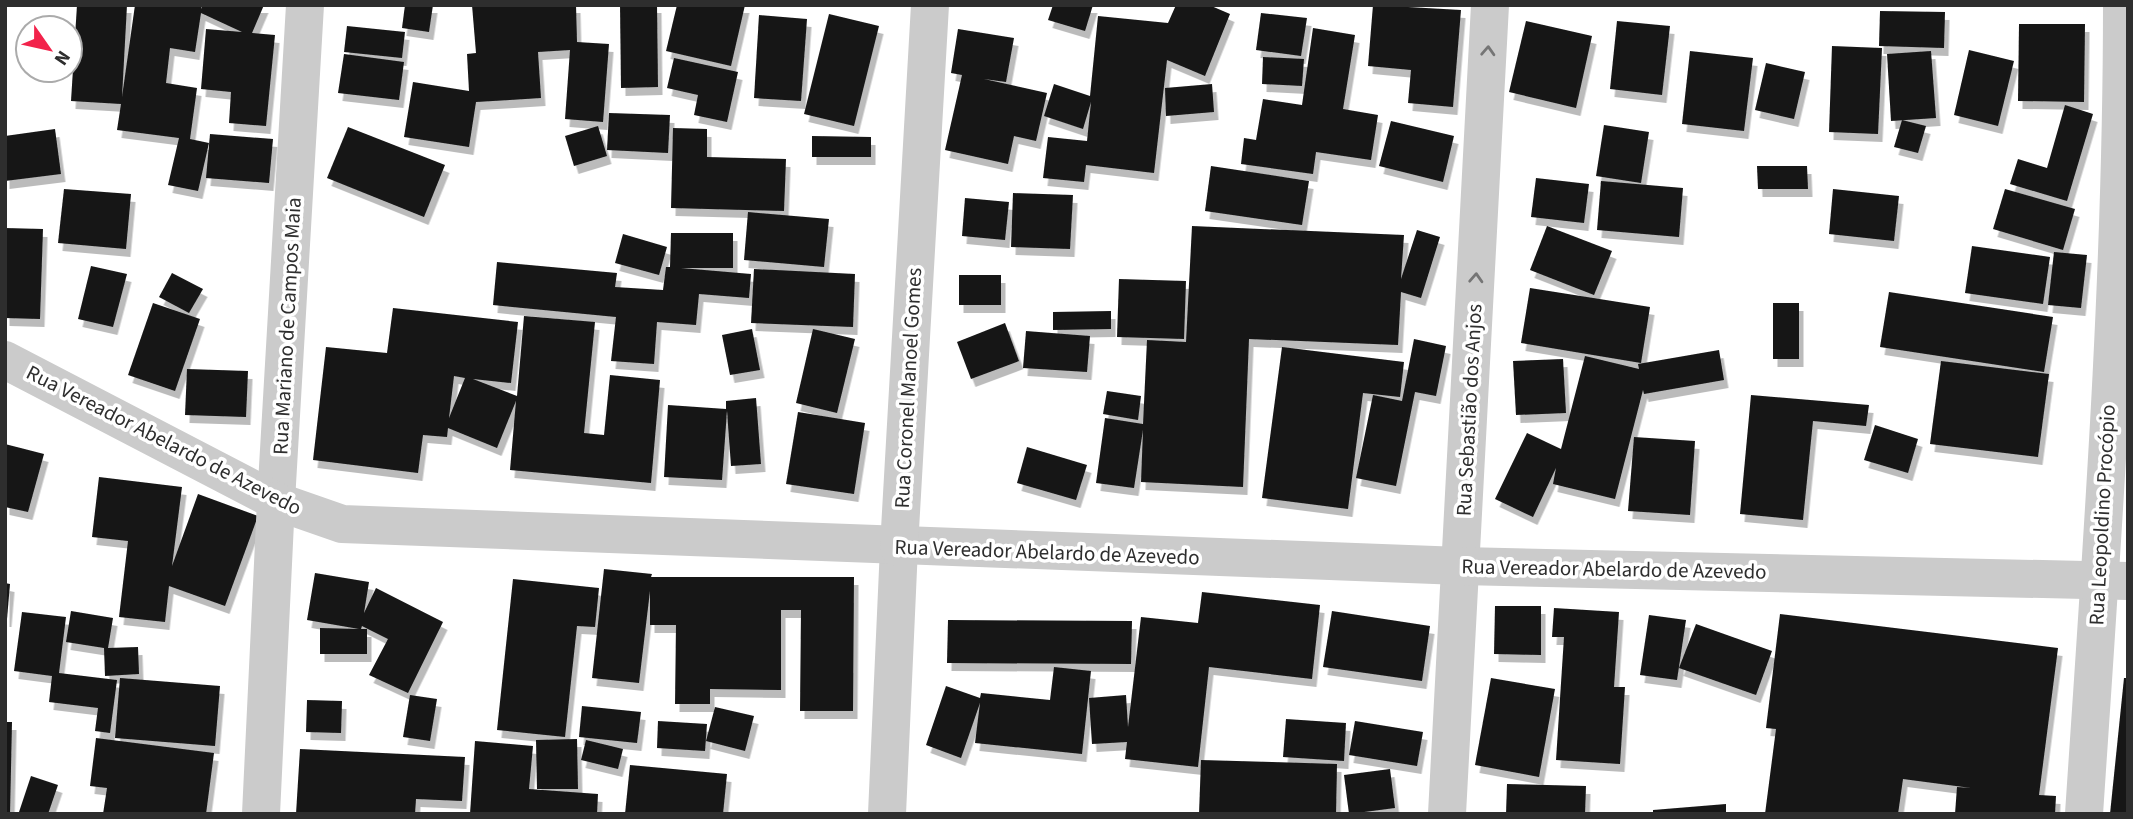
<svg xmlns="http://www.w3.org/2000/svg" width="2133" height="819" font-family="'Source Sans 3',sans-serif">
<defs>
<filter id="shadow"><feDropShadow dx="4.5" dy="8" stdDeviation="0" flood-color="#0004"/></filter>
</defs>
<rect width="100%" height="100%" fill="#fff"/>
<g fill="#151515" fill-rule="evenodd" filter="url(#shadow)">
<polygon points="77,5 127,5 122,97 135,5 202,5 201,9 203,5 264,5 252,33 275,35 266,126 229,123 231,92 201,89 206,29 242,32 201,13 195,52 170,48 166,83 197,88 190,139 209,143 198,191 168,185 179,138 117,130 121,104 71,101"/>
<polygon points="405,5 433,5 429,32 402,28"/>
<polygon points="472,5 576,5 577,42 609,44 603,122 565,119 570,50 538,52 541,98 476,102 469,147 404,137 413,82 469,91 467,54 476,53"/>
<polygon points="620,5 657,5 658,87 621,88"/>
<polygon points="677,5 745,5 731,66 666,51"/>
<polygon points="1053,5 1093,5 1085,31 1048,20"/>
<polygon points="1176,5 1209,5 1230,14 1205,76 1167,60 1154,173 1086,165 1084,182 1043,178 1048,137 1087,141 1091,102 1083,129 1044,116 1054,84 1090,96 1098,16 1168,23"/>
<polygon points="1373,5 1461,10 1453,107 1408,103 1411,70 1368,66"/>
<polygon points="1880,11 1945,12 1944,48 1879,46"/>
<polygon points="1261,13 1307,18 1301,56 1256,50"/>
<polygon points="829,14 879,26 854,126 804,114"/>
<polygon points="759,15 807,19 801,101 754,98"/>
<polygon points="1526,21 1592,36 1576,108 1509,92"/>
<polygon points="1617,21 1670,26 1662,95 1610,89"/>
<polygon points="2019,24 2085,24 2084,102 2018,101"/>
<polygon points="347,26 405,32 402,58 344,52"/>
<polygon points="1313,28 1355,35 1343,109 1378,115 1371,160 1316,152 1313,174 1241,164 1244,138 1256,140 1263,99 1302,105"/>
<polygon points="958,29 1014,38 1006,82 984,79 1047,93 1036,141 1014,136 1008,164 945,150 962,75 951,73"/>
<polygon points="1832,46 1882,48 1878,134 1829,132"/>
<polygon points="1969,50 2014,61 1998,126 1954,115"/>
<polygon points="1690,51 1753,58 1744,131 1682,124"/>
<polygon points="1931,51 1936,118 1891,121 1887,54"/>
<polygon points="344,54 404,62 399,100 338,93"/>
<polygon points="1263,57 1304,59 1302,86 1262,84"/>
<polygon points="674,58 738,72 727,122 694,115 698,95 667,88"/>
<polygon points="1766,63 1805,72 1794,119 1755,110"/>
<polygon points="1212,84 1214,112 1166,116 1165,88"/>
<polygon points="2065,105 2093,114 2067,201 2010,184 2018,159 2047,168"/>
<polygon points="609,113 670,115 668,153 607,150"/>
<polygon points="1902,120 1926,126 1918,153 1894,147"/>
<polygon points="1391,121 1454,136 1443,182 1379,166"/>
<polygon points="1604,125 1649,132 1641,183 1596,176"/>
<polygon points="598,126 607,156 574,166 565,136"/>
<polygon points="348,127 445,165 424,217 327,178"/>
<polygon points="673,128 707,129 707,157 786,159 784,211 671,208"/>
<polygon points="55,129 61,174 5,181 5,136"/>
<polygon points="210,134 273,139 269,183 206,178"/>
<polygon points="812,136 871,137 871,157 812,157"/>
<polygon points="1211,166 1309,181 1302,225 1205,211"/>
<polygon points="1757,166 1807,166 1808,189 1758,189"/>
<polygon points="1536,178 1589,184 1584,223 1531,217"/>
<polygon points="1601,181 1683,188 1679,237 1597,230"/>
<polygon points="64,189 131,194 126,249 58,243"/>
<polygon points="1833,189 1899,196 1894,241 1829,234"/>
<polygon points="2005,189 2075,209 2063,250 1993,229"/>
<polygon points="1013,193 1073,195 1070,249 1011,247"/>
<polygon points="965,198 1009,202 1005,240 962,236"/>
<polygon points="748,212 829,219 824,267 744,260"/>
<polygon points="1192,226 1404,235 1401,279 1417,230 1440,237 1421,298 1401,292 1398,345 1249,339 1243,487 1141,482 1143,430 1134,488 1096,483 1105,418 1143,424 1147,340 1186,342"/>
<polygon points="1547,226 1612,251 1594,295 1530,270"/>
<polygon points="5,228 43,229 40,319 5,318"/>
<polygon points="671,233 733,233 733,268 681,268 751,274 749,298 699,294 696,325 657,322 654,364 611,361 616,317 493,305 497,262 617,273 615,287 663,290 666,267 670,267"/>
<polygon points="623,234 667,247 659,275 615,263"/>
<polygon points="1972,246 2050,257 2043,304 1965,293"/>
<polygon points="2054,252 2087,255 2081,308 2048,305"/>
<polygon points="91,266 127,274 113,327 78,319"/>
<polygon points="754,269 855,274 853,327 751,323"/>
<polygon points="172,273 203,289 189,313 159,297"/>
<rect x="959" y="275" width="42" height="30"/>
<polygon points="1119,279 1186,281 1184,339 1117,337"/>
<polygon points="1530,288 1650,307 1641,363 1521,343"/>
<polygon points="1889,292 2053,317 2044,372 1880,347"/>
<polygon points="153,303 200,319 175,391 128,375"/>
<rect x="1773" y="303" width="26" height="56"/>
<path d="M393,308L518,322L511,383L473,379L517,396L524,316L595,322L584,433L604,435L610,375L660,380L651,483L510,470L516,401L497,448L448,428L447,437L423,435L418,473L313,460L326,347L387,353ZM454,376L465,378L449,418Z"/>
<polygon points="1111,311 1111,329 1053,330 1053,312"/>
<polygon points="1005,323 1019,361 971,379 957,342"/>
<polygon points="752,329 760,370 730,375 722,335"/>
<polygon points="813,329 855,339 837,413 796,403"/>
<polygon points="1026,331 1090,336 1087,372 1023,368"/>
<polygon points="1414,339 1446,346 1436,396 1415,392 1396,486 1356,478 1373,395 1402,401"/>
<polygon points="1282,347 1404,362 1400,397 1363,393 1348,509 1262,498"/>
<polygon points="1719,350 1724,380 1644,394 1643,390 1615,499 1553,484 1556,468 1533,517 1495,499 1527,433 1561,449 1585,356 1639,369 1638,364"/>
<polygon points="1563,359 1566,413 1516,415 1513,361"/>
<polygon points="1941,361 2049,374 2038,457 1930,444"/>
<polygon points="187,369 248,371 246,417 185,415"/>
<polygon points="1107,391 1141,396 1138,420 1103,414"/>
<polygon points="1751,395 1869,405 1866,426 1813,421 1803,520 1740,514"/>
<polygon points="756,398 761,464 731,466 727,411 722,480 664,477 668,405 726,409 726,401"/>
<polygon points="798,412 865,423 854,494 786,484"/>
<polygon points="1875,425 1918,439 1908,473 1864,460"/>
<polygon points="1634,437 1695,441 1690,515 1628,511"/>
<polygon points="5,444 44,454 28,512 5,507"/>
<polygon points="1027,447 1087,465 1076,500 1017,483"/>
<polygon points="99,477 182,487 172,566 198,494 258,516 225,606 169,586 165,622 119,617 128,541 92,537"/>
<polygon points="604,569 652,574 651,577 854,577 853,711 800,711 801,610 781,610 781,690 710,689 710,704 675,704 676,625 650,625 650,591 639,683 592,678"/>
<polygon points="315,573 369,582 364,613 376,588 443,622 408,693 369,675 388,639 362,626 361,629 367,629 367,654 320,654 320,628 359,629 307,620"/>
<polygon points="513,579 599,588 595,627 577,626 565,737 497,730"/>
<polygon points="5,583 10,584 7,619 5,619"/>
<polygon points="1202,592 1320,605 1312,679 1209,667 1198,767 1125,759 1127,742 1092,744 1089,698 1126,695 1128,727 1141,617 1198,623"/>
<polygon points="1495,606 1541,606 1541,655 1494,654"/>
<polygon points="1554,608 1619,612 1614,687 1625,687 1620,764 1556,760 1564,637 1552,637"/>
<polygon points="71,611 113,618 108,648 138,647 139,674 105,676 104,648 66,642"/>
<polygon points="1332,611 1430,626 1422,681 1323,667"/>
<polygon points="22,612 66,617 59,673 117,680 110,733 95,731 98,708 49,702 52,676 14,671"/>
<polygon points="1780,614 2058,648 2039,795 2056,796 2055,814 1955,814 1957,787 1971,788 1903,779 1898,814 1765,814 1776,729 1766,728"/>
<polygon points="1649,615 1686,620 1677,680 1640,675"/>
<polygon points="948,620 1132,621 1131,664 947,663"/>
<polygon points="1696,624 1772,651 1756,695 1679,668"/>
<polygon points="1054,667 1091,671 1082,754 975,743 980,703 961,758 926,745 946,686 980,698 981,693 1050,700"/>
<polygon points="120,678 220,686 215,746 115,738"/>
<polygon points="1491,678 1555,689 1539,777 1475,765"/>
<polygon points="2124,678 2128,678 2128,814 2110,814"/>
<polygon points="410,695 437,699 430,741 403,737"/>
<polygon points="307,700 342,701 341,733 306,732"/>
<polygon points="582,706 641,712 637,743 579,737"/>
<polygon points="715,707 754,716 745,751 706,741"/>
<polygon points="1286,719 1346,723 1344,761 1283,757"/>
<polygon points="658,721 707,724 705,751 657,748"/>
<polygon points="1355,721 1423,732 1417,766 1349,755"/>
<polygon points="5,722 12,722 10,814 5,814"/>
<polygon points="96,738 214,753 206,814 103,814 107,788 90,786"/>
<polygon points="577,739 578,789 537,789 536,740"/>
<polygon points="586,740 623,749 618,769 581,760"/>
<polygon points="475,741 533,746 529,789 598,794 597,814 470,814"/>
<polygon points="300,749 465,757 462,801 416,799 415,814 296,814"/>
<polygon points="1201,760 1337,764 1336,814 1199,814"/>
<polygon points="630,765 727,774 723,814 625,814"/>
<polygon points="1390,769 1395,808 1349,814 1344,775"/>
<polygon points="31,776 58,785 48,814 19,812"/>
<polygon points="1507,784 1586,786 1585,814 1506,814"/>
<polygon points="1726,804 1726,814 1653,814 1653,810"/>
</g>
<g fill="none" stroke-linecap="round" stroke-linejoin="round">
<g stroke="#cbcbcb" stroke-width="38">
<polyline points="276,501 305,5"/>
<polyline points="887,814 899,547"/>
<polyline points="1447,814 1490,5"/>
<path d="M2084,814C2102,545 2122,275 2122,5"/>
</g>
<g stroke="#cbcbcb" stroke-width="38">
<polyline points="5,360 276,501 342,524 1461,566 2128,581"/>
<polyline points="899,547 930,5"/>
<polyline points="261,814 276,501"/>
</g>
</g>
<defs><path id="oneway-chevron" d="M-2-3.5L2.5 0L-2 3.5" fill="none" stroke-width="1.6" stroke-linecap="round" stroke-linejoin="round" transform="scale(1.75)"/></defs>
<g stroke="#757575">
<use href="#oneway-chevron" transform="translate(1488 51) rotate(-87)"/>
<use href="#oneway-chevron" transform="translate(1476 278) rotate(-87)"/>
</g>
<g text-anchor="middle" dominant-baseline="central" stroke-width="7" stroke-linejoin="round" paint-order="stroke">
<g font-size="21" fill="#2e2e2e" stroke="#fff">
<text transform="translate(287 326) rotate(-87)">Rua Mariano de Campos Maia</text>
<text transform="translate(908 388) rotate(-87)">Rua Coronel Manoel Gomes</text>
<text transform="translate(1469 410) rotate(-87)">Rua Sebastião dos Anjos</text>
<text transform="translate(164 440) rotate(27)">Rua Vereador Abelardo de Azevedo</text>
<text transform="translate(2102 515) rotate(-87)">Rua Leopoldino Procópio</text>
<text transform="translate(1047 552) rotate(2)">Rua Vereador Abelardo de Azevedo</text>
<text transform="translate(1614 569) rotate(1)">Rua Vereador Abelardo de Azevedo</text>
</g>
</g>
<rect width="2133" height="819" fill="none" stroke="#2e2e2e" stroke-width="14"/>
<g transform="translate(49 49) rotate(124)"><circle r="33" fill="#ffffff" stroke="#ababab" stroke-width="2"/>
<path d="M0-5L12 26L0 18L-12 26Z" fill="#f2234b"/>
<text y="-10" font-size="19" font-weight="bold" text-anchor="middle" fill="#2e2e2e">N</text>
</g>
</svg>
